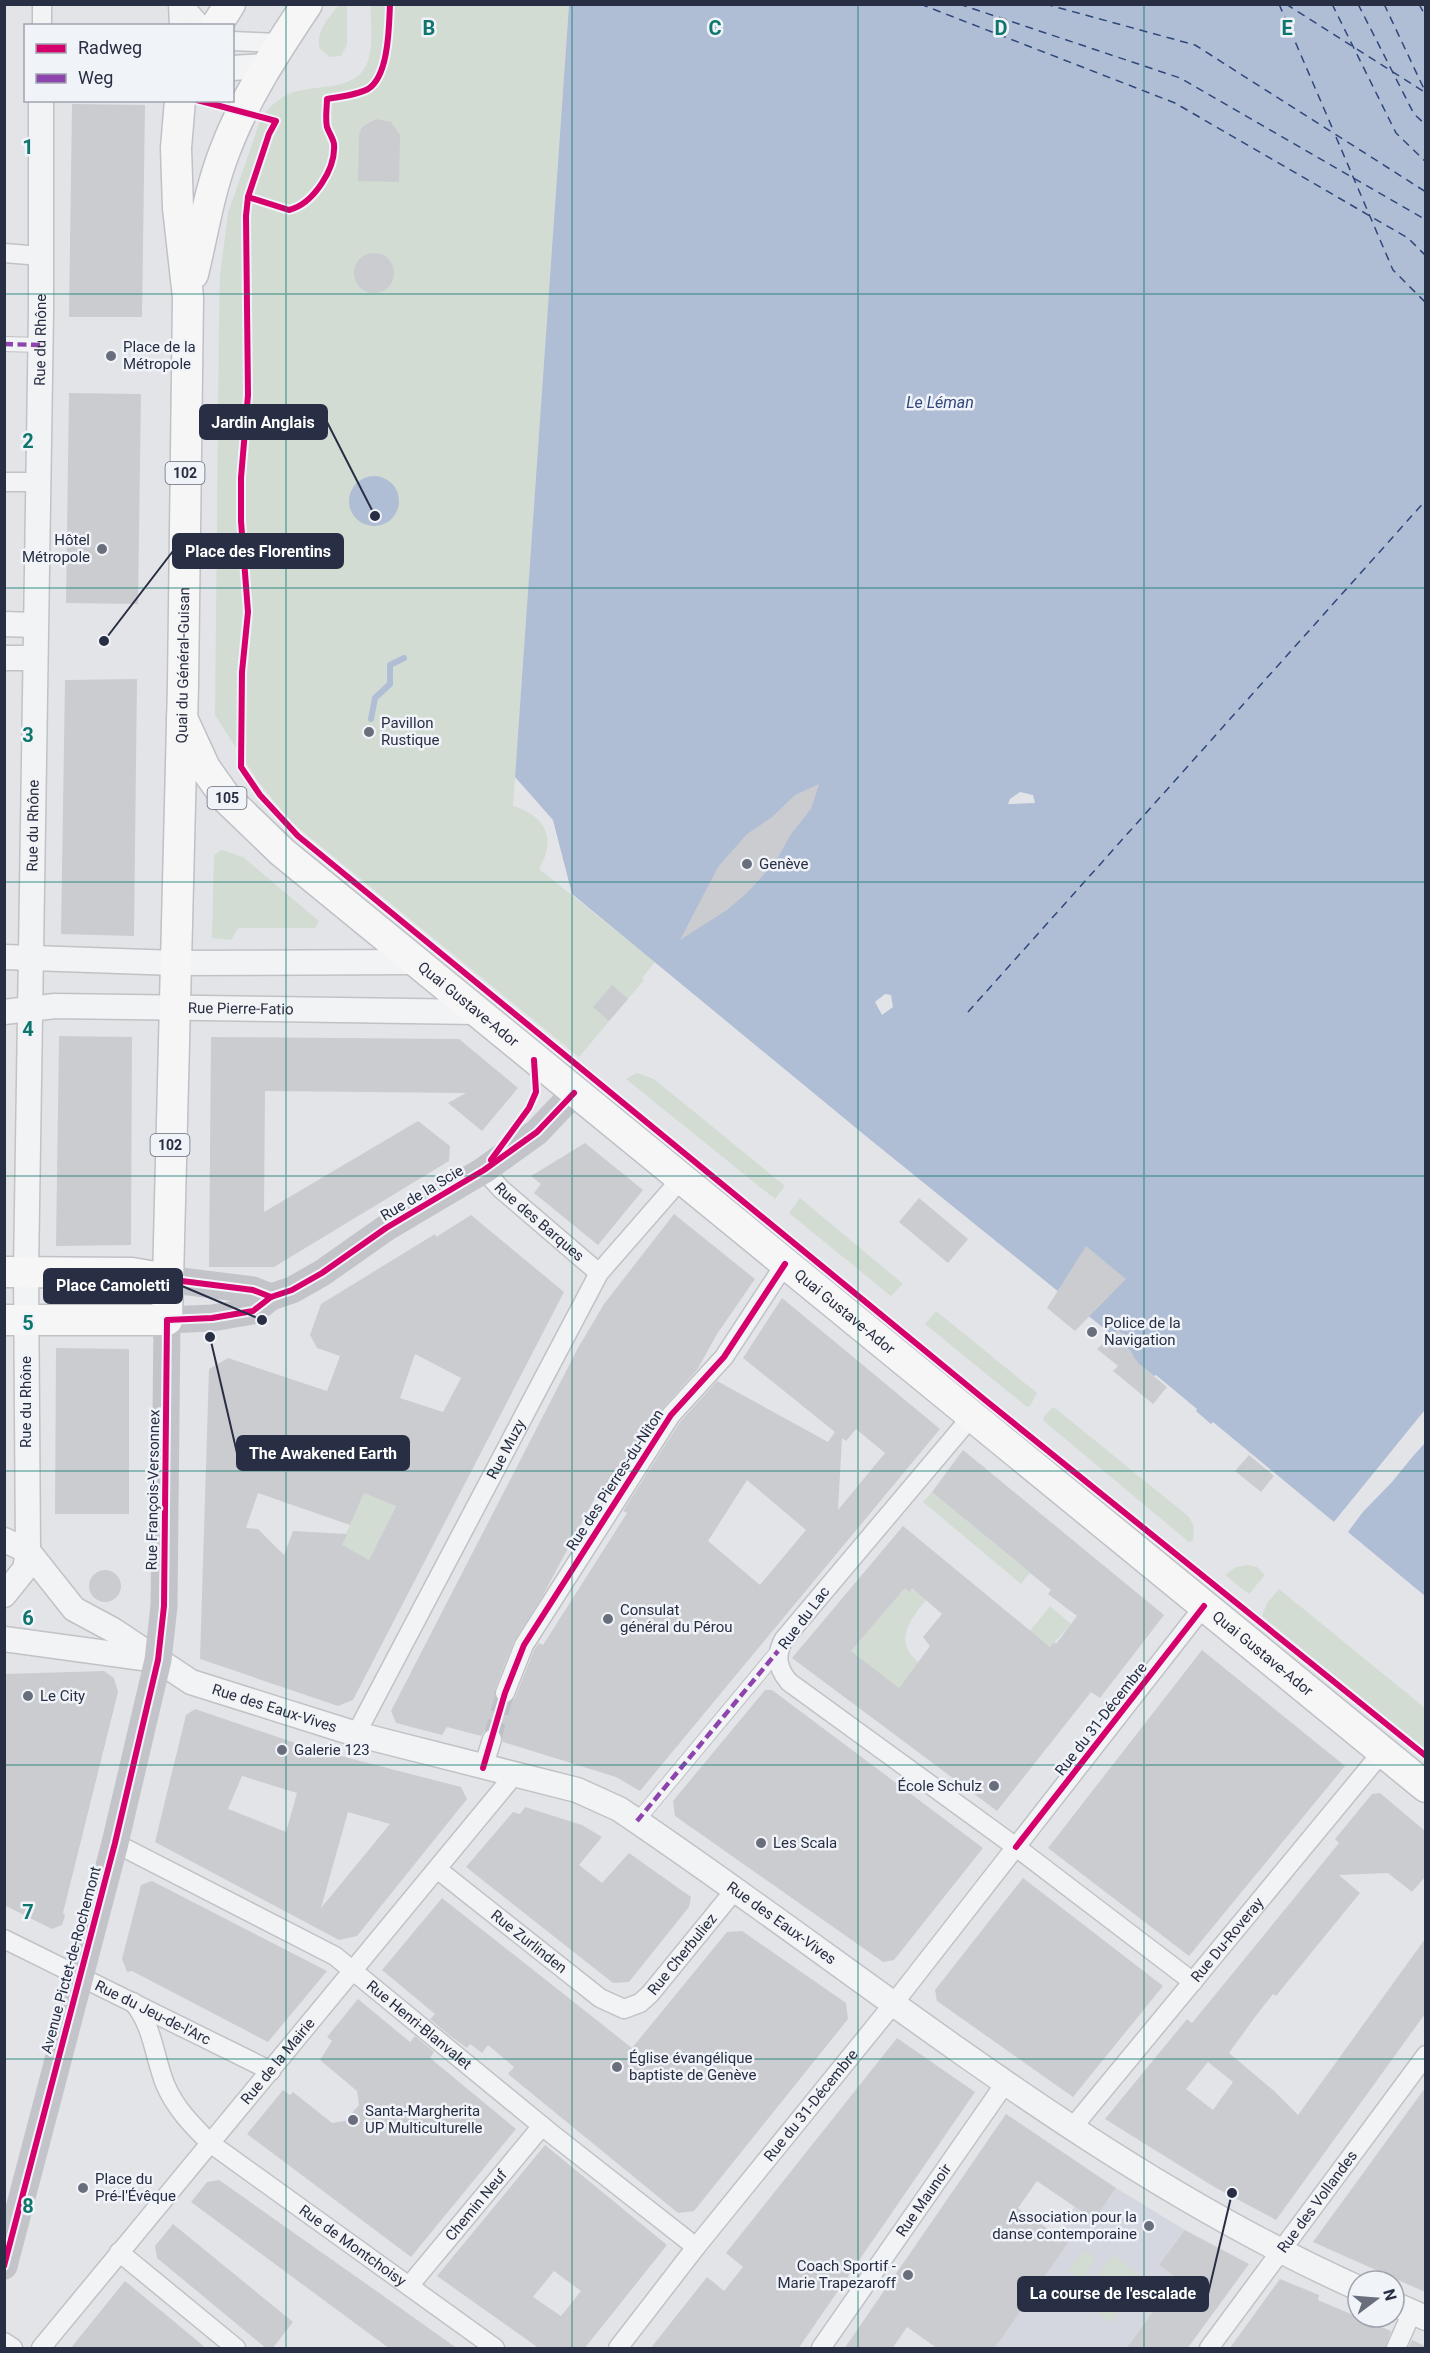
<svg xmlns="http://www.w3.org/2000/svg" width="1430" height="2353" font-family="Roboto,sans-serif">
<rect width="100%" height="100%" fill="#e3e4e8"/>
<polygon fill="#d4d7df" points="1116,2188 1185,2230 1159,2265 1177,2278 1130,2343 1137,2348 994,2348 1068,2243 1059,2237 1074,2207 1094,2220"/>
<g fill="#d2dcd3">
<path d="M339,4L347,5V45L341,56L330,57L320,49C315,32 329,18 339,4Z"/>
<path d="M371,5H569L513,806C546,816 557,839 539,869L655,962L642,978L644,980L579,1057L291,822L257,780L215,715L219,317L220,276L228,213L261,118C270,106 280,97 294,92C319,84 357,92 368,61C374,44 370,22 371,5Z"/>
<polygon points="222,850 243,857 319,921 315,928 238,928 231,940 212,938 214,855"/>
<polygon points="637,1073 654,1079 785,1186 775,1199 626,1079"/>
<polygon points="800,1198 903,1284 891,1296 789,1213"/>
<polygon points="936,1311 1037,1393 1030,1406 1027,1407 925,1324"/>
<polygon points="1052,1408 1055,1408 1189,1517 1194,1527 1193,1540 1189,1542 1044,1421 1043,1418"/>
<polygon points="932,1492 1030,1573 1021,1584 923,1502"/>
<polygon points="364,1493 400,1497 364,1570 341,1545"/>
<polygon points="1248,1565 1257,1567 1265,1575 1249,1594 1225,1575 1236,1567"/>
<path d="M905,1588L909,1591L912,1588L926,1600C910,1620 893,1641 918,1662L899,1688L851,1651Z"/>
<polygon points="1279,1589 1425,1708 1425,1749 1262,1616 1267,1603"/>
<polygon points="1050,1606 1071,1624 1050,1647 1030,1631"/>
<polygon points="1084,2250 1095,2258 1082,2282 1068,2270"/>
<polygon points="1113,2255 1143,2278 1111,2323 1080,2300"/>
</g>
<g fill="#afbdd5" fill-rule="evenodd">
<path d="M569,5H1425V1410L1334,1522L1213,1422L1211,1424L1196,1411L1197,1409L1156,1375L1154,1376L1130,1357L1133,1355L1127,1347L867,1137L572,894L553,820L515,777ZM1020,792L1033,795L1035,803L1008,804L1010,799ZM885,994L891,995L893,1007L882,1015L875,1002Z"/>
<circle cx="374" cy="501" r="25"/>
<polygon points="1425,1443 1425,1596 1348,1532 1368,1505"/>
</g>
<g fill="#e3e4e8">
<polygon points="1425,1410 1422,1420 1336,1524 1334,1522"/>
<polygon points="1426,1440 1392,1482 1357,1518 1354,1518"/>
</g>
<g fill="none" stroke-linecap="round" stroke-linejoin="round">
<polyline stroke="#afbdd5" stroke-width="6" points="371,719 375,698 390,684 390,665 404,658"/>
<g stroke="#2f477a" stroke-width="1.5" stroke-dasharray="8 6" stroke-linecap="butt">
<polyline points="920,4 1175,103 1408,238 1426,256"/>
<polyline points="959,4 1180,78 1426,220"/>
<polyline points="1045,4 1195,45 1426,192"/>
<polyline points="1279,4 1334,132"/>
<polyline points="1286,4 1426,93"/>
<polyline points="1332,4 1396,133 1426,162"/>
<polyline points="1358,4 1414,114 1426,125"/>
<polyline points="1384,4 1425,91"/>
<polyline points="1419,4 1426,17"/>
<polyline points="1336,137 1393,270 1426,303"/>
<polyline points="968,1012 1426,500"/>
</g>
</g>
<g fill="#cbccd0" fill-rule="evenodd">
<polygon points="72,104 145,105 142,317 69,317"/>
<polygon points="376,119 391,122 400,135 399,182 358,181 359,135 362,127"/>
<circle cx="374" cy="273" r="20"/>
<polygon points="69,393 141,394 138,604 66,603"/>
<polygon points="137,679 134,936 61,934 65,680"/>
<polygon points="819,784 811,809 791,834 776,861 747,893 727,910 680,940 718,867 747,834 772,817 795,795"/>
<polygon points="612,985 628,999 609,1021 593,1007"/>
<polygon points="59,1036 132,1037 131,1245 56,1246"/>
<polygon points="211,1037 459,1039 518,1088 482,1131 448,1103 466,1093 265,1091 264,1212 418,1121 450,1146 449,1161 274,1267 209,1267"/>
<polygon points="585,1143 643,1190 598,1245 534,1193 541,1184 531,1176"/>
<polygon points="919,1198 968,1239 948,1263 899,1222"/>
<path d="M674,1214L755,1279L717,1334L697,1370L662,1409L604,1498L597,1494L542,1597L514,1641L495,1689L497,1700L507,1704L515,1698L534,1650L539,1643L543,1645L627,1513L623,1511L680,1422L717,1381L828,1442L835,1432L743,1358L782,1298L940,1429L640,1791L616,1777L503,1742L501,1732L495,1728L485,1730L481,1736L447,1727L442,1735L396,1723L391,1711L578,1348L604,1304ZM856,1429L885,1453L838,1510L842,1438L846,1441ZM747,1480L806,1530L760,1585L708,1541Z"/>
<path d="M471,1215L564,1292L353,1700L338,1706L200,1659L209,1369L228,1358L327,1391L340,1356L317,1348L310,1335L321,1304L435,1234L436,1237ZM415,1354L461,1378L443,1412L400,1398ZM258,1493L350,1525L364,1493L396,1506L369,1560L342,1545L347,1534L293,1531L284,1555L258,1529L246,1528Z"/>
<polygon points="1086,1246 1126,1279 1075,1331 1047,1308"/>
<polygon points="1118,1330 1132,1341 1127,1347 1139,1364 1167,1387 1153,1404 1113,1371 1118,1366 1097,1349"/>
<polygon points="56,1348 129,1349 129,1514 55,1514"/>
<path d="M963,1450L1164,1615L1100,1698L1091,1692L997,1811L792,1658L903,1526L1050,1647L1054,1642L1056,1644L1077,1616L1048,1594L1051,1590L932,1492ZM905,1588L909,1592L912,1588L942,1614L923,1637L930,1646L899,1688L851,1651Z"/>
<polygon points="1249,1455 1274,1476 1261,1492 1235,1471"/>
<circle cx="105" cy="1586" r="16"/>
<polygon points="1202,1650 1345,1766 1189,1956 1048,1848"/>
<polygon points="104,1671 114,1678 118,1692 63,1913 65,1916 62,1925 52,1929 4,1905 4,1674"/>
<polygon points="765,1690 772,1690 983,1848 894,1960 883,1962 675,1816 673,1801"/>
<path d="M195,1709L310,1748L461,1787L467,1799L357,1936L339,1940L155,1842L186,1715ZM242,1776L297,1793L286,1832L228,1809ZM348,1812L390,1824L321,1908Z"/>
<path d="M1380,1793L1425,1831V1877L1412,1892L1388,1873L1339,1875L1360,1893L1276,1996L1273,1994L1255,2017L1229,2053L1273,2090L1298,2115L1425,1939V2014L1276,2220L1216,2188L1105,2119L1187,2019L1192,2023L1286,1908L1339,1843L1335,1839L1372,1794ZM1208,2062L1233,2082L1213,2110L1186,2089Z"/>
<polygon points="525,1807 582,1825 602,1837 579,1865 602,1883 629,1853 691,1897 689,1907 629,1982 613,1983 466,1867 513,1812 520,1814"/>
<polygon points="1023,1878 1163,1986 1073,2097 937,2001 935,1990"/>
<polygon points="152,1881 327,1971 268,2042 132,1971 127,1972 122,1959 141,1885"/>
<polygon points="442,1898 632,2048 727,1932 742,1931 846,2003 848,2019 694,2211 678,2213 508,2074 514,2067 488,2045 482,2053 470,2044 467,2048 449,2035 430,2019 435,2014 382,1970"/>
<polygon points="358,1999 410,2042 415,2036 434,2052 430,2058 516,2129 411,2257 247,2134 283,2090 290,2095 293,2092 332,2123 345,2121 359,2105 357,2091 320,2060 332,2041 327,2037"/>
<polygon points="897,2038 975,2092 798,2349 650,2349 707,2277 724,2291 743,2267 726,2253"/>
<polygon points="1425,2088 1425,2292 1313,2242"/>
<polygon points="1006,2114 1116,2188 1094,2220 1037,2181 1018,2208 1068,2243 994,2349 938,2349 907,2327 892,2349 844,2349"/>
<path d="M545,2145L667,2245L584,2349H540L437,2276ZM554,2271L581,2291L561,2316L533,2297Z"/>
<polygon points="219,2180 375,2290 458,2349 390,2349 191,2202 207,2182"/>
<polygon points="173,2224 293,2322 272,2349 267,2349 157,2258 155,2246"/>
<polygon points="1185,2230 1249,2264 1187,2349 1126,2349 1177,2278 1159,2265"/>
<polygon points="1280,2279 1319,2295 1318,2300 1391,2331 1385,2349 1229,2349"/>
<polygon points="125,2281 165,2314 207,2349 70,2349"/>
<polygon points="1412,2340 1425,2346 1425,2349 1408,2349"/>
</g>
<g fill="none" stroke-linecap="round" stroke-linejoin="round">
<polyline stroke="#bec0c7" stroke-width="18" stroke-dasharray="18 9" stroke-linecap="butt" points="492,1739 505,1693"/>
<defs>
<g id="pedestrian">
<polyline points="4,344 40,345"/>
<polyline points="637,1821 778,1651"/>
</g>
<g id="minor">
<polyline points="178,4 179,26"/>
<polyline points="183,4 202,26"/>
<polyline points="42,26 42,4"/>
<polyline points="232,41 281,43"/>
<polyline points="4,253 41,256"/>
<polyline points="4,482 37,482"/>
<path id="s1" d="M484,1170L501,1189L599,1273"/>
<path d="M972,1416L784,1639C775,1655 777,1668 789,1682L1016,1847L1193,1982"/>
<polyline points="505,1693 524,1645 671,1415 724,1357 785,1264"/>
<path id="s2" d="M356,1734L599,1273L681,1179"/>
<polyline points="483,1768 492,1739"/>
<path id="s3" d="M115,1843L335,1956L552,2134L696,2247"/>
<path id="s4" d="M437,1869L600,1998L624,2009L640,2003L650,1994L734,1891"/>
<path id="s5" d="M4,1939L271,2071"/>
<path id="s6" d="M133,2002C153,2026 154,2056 165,2084C175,2108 192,2125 210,2143L495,2348"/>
<path id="s7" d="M1072,2128L1383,1751"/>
<polyline points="119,2252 236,2348"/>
<path id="s8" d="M409,2286L542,2126"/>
<polyline points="4,2342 13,2348"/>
<path id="s9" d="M41,2348L515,1774"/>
<path id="s10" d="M618,2348L696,2247L894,2003L1204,1606"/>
<path id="s11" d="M821,2348L1006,2082"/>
<path id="s12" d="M1209,2348L1426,2055"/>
<polyline points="1396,2348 1412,2312"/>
</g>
<g id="tertiary">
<polyline points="232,68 266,66"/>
<polyline points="4,624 35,625"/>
<polyline points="4,658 34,658"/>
<polyline points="4,957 176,963 416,962"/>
<path id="s13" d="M4,1012L55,1006L476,1012"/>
<path id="s14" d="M4,1540L28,1551L74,1609L113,1630L191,1682L356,1734L577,1790L619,1809C863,1973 1089,2167 1358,2288"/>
<path id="s15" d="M4,1595L25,1569L28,1551L26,1272L41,313V100"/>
<polyline points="4,1639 150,1659"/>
<polyline points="1394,2304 1426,2318"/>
</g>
<g id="primary">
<polyline points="216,26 230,4"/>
<path d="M193,274C203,233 209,192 224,153C244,99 275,52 307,4"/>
<path id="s16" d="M182,718L205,768L227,799L282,852L1426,1787"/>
<polyline points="4,1272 132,1273 166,1279"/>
<path id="s17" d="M4,1320H167L183,685L188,297L178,208L176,148L180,100"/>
</g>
</defs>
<use href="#pedestrian" stroke="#c1c2c6" stroke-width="16"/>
<use href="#minor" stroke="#c1c2c6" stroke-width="21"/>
<use href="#tertiary" stroke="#c1c2c6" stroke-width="27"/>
<use href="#primary" stroke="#bfc1c6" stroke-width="33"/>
<use href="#pedestrian" stroke="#f2f3f5" stroke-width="14"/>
<use href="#minor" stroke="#f2f3f5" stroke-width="18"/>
<use href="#tertiary" stroke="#f2f3f5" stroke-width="24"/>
<g stroke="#c3c4ca" stroke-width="27">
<polyline points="166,1279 253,1290 271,1297"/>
<polyline points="4,2266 115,1843 158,1660 164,1606 167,1320 212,1318 253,1311 271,1297 292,1290 322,1273 386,1228 484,1170 537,1132 574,1093"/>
</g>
<use href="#primary" stroke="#f6f6f7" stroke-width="30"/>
<g stroke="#8e44ad" stroke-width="4.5" stroke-dasharray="9 4.5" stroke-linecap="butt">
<polyline points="4,344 40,345"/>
<polyline points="637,1821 778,1651"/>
</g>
<defs>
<g id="cycleway">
<polyline points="197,100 276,121 269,134 248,197 246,216 248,395 241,478 241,521 248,612 242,672 241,767 260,795 298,836 985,1400 1426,1756"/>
<path d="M248,197L289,210C313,204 336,169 334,144C333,138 329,133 327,127C325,118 327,108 327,99C339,97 357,95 368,89C389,76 389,26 390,4"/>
<polyline points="491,1160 529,1108 536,1092 534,1060"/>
<polyline points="166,1279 253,1290 271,1297"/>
<polyline points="483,1768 505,1693 524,1645 671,1415 724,1357 785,1264"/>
<polyline points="1016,1847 1204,1606"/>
<polyline points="4,2266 115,1843 158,1660 164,1606 167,1320 212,1318 253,1311 271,1297 292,1290 322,1273 386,1228 484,1170 537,1132 574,1093"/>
</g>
</defs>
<use href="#cycleway" stroke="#f0f3f8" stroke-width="10"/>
<use href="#cycleway" stroke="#d6006c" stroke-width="6"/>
</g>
<path fill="none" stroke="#0f766e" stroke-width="1.5" stroke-opacity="0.55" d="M286,4V2348M572,4V2348M858,4V2348M1144,4V2348M4,294H1426M4,588H1426M4,882H1426M4,1176H1426M4,1471H1426M4,1765H1426M4,2059H1426"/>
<g fill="#696e7d" stroke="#f0f3f8" stroke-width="2">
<circle cx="111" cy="356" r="6"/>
<circle cx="102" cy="549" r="6"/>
<circle cx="369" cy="732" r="6"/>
<circle cx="747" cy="864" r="6"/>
<circle cx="1092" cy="1332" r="6"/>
<circle cx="608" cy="1619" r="6"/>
<circle cx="28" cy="1696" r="6"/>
<circle cx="282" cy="1750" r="6"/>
<circle cx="994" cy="1786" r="6"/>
<circle cx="761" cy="1843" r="6"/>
<circle cx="617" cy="2067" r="6"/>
<circle cx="353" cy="2120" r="6"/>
<circle cx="83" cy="2188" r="6"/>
<circle cx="1149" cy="2226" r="6"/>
<circle cx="908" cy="2275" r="6"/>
</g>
<g text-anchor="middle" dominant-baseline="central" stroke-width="5" stroke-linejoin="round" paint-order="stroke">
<g fill="#f0f3f8" stroke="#646979" stroke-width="1.5">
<rect x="165.5" y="462" width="39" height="22" rx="4.5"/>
<rect x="207.5" y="787" width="39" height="22" rx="4.5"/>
<rect x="150.5" y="1134" width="39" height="22" rx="4.5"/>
</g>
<g font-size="14" font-weight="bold" fill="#282e43">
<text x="185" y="473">102</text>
<text x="227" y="798">105</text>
<text x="170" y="1145">102</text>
</g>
<g font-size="15" fill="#282e43" stroke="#f0f3f8">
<text stroke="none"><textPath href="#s15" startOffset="1263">Rue du Rhône</textPath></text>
<text stroke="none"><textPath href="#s17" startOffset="818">Quai du Général-Guisan</textPath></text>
<text stroke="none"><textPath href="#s15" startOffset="777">Rue du Rhône</textPath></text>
<text stroke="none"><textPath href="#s16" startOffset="410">Quai Gustave-Ador</textPath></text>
<text stroke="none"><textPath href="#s13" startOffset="237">Rue Pierre-Fatio</textPath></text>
<text transform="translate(422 1193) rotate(-31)">Rue de la Scie</text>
<text stroke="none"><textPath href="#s1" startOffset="76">Rue des Barques</textPath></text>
<text stroke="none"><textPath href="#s16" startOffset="896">Quai Gustave-Ador</textPath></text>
<text transform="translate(26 1402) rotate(-90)">Rue du Rhône</text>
<text stroke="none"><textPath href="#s2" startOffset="322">Rue Muzy</textPath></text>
<text transform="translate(615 1480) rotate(-57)">Rue des Pierres-du-Niton</text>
<text transform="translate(153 1490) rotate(-89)">Rue François-Versonnex</text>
<text transform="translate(804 1618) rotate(-53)">Rue du Lac</text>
<text stroke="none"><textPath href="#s16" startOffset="1436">Quai Gustave-Ador</textPath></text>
<text stroke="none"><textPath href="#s14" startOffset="326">Rue des Eaux-Vives</textPath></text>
<text transform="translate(1101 1719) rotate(-52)">Rue du 31-Décembre</text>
<text stroke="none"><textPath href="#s14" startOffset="884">Rue des Eaux-Vives</textPath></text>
<text stroke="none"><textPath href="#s7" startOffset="244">Rue Du-Roveray</textPath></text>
<text stroke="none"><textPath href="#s4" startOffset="117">Rue Zurlinden</textPath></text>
<text stroke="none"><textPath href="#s4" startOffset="316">Rue Cherbuliez</textPath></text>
<text transform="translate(71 1960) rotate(-75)">Avenue Pictet-de-Rochemont</text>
<text stroke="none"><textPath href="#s5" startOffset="166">Rue du Jeu-de-l'Arc</textPath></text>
<text stroke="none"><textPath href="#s3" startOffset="356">Rue Henri-Blanvalet</textPath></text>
<text stroke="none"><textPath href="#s9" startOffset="372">Rue de la Mairie</textPath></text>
<text stroke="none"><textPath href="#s10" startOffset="310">Rue du 31-Décembre</textPath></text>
<text stroke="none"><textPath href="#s11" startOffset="180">Rue Maunoir</textPath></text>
<text stroke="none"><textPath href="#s12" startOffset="182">Rue des Vollandes</textPath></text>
<text stroke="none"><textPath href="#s8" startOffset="105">Chemin Neuf</textPath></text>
<text stroke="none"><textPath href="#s6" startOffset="339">Rue de Montchoisy</textPath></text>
</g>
<g font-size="15" fill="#282e43" stroke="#f0f3f8" text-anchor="start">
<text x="123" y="347">Place de la<tspan x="123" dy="17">Métropole</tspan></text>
<text x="90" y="540" text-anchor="end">Hôtel<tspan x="90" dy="17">Métropole</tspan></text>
<text x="381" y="723">Pavillon<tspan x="381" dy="17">Rustique</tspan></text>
<text x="759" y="864">Genève</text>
<text x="1104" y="1323">Police de la<tspan x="1104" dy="17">Navigation</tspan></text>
<text x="620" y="1610">Consulat<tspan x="620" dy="17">général du Pérou</tspan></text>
<text x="40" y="1696">Le City</text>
<text x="294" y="1750">Galerie 123</text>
<text x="982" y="1786" text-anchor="end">École Schulz</text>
<text x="773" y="1843">Les Scala</text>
<text x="629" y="2058">Église évangélique<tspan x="629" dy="17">baptiste de Genève</tspan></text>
<text x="365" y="2111">Santa-Margherita<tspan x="365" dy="17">UP Multiculturelle</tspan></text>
<text x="95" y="2179">Place du<tspan x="95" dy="17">Pré-l'Évêque</tspan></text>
<text x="1137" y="2217" text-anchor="end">Association pour la<tspan x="1137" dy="17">danse contemporaine</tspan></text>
<text x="896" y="2266" text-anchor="end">Coach Sportif -<tspan x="896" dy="17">Marie Trapezaroff</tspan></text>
</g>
<g font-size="16" font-style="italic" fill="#2f477a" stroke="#f0f3f8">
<text x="940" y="402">Le Léman</text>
</g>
</g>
<g font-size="20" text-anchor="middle" font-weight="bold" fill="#0f766e" stroke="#f0f3f8" stroke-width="5" stroke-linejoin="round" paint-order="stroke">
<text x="429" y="35">B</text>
<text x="715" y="35">C</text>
<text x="1001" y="35">D</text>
<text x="1287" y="35">E</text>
<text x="28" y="154">1</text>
<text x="28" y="448">2</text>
<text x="28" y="742">3</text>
<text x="28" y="1036">4</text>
<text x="28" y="1330">5</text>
<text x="28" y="1625">6</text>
<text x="28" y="1919">7</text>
<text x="28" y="2213">8</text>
</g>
<path fill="none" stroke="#282e43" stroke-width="2" d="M375 516L327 422M104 641L173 551M262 1320L182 1286M210 1337L237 1453M1232 2193L1208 2294"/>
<g fill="#282e43" stroke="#f0f3f8" stroke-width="2">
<circle cx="375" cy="516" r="6"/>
<circle cx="104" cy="641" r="6"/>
<circle cx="262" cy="1320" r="6"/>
<circle cx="210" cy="1337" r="6"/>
<circle cx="1232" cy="2193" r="6"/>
</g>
<g fill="#282e43" stroke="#282e43" stroke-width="2">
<rect x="200" y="405" width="127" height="34" rx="6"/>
<rect x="173" y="534" width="170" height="34" rx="6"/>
<rect x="44" y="1269" width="138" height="34" rx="6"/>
<rect x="237" y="1436" width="172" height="34" rx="6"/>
<rect x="1018" y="2277" width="190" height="34" rx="6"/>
</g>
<g font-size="16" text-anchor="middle" font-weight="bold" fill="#fff">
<text x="263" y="428">Jardin Anglais</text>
<text x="258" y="557">Place des Florentins</text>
<text x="113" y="1291">Place Camoletti</text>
<text x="323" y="1459">The Awakened Earth</text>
<text x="1113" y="2299">La course de l'escalade</text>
</g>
<rect width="1430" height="2353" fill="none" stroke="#282e43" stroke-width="12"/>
<rect x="24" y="24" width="210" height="78" fill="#f0f3f8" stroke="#a0a4b0" stroke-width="1.5"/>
<rect x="36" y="44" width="30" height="9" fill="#d6006c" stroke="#a0a4b0" stroke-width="1.5"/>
<text x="78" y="54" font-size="18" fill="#282e43">Radweg</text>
<rect x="36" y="74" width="30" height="9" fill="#8e44ad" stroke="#a0a4b0" stroke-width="1.5"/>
<text x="78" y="84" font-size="18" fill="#282e43">Weg</text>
<g transform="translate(1376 2299) rotate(74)"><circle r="28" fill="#f0f3f8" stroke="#a0a4b0" stroke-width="1.5"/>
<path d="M0-4.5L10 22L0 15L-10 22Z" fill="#696e7d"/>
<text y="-9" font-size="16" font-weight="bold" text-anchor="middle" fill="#282e43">N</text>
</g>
</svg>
